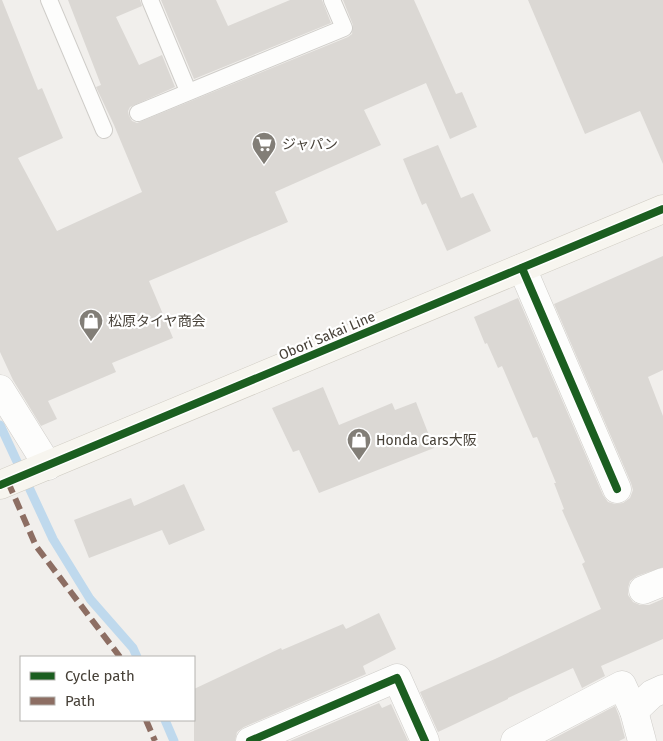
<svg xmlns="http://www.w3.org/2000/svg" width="663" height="741" font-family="'Fira Sans','Noto Sans JP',sans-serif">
<rect width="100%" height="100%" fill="#f1efec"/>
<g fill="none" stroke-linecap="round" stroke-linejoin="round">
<g stroke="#bfd9ed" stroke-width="9">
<polyline points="0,425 53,539 90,599 133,648 137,657"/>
<polyline points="165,720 174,741"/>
</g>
</g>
<g fill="#dbd8d4">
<polygon points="0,0 2,0 38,90 42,88 63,138 18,158 57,231 142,192 114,125 96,87 101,85 68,0 140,0 142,6 116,17 139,65 162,55 175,87 130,107 128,111 129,116 132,121 137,123 348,37 352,34 353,25 343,0 414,0 456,94 462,92 477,127 450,139 426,83 364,110 381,145 275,192 288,222 149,281 173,338 112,363 116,372 48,401 57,419 41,426 13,380 0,352"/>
<polygon points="161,0 216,0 228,26 290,0 322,0 331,23 194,79"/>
<polygon points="528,0 663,0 663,164 640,111 585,134"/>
<polygon points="438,145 461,198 473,193 491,231 447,251 426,203 422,205 403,159"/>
<polygon points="663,256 663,370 648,377 663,416 663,567 637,576 630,581 628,588 628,595 633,602 640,605 649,605 663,599 663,639 601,666 605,676 582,688 573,668 508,698 508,699 438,732 420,692 495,659 601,609 582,564 585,562 562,510 564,509 554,483 556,483 537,437 533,438 502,366 498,368 487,343 485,344 474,317 518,298 603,495 608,502 615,504 623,503 630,498 633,490 631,483 554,304"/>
<polygon points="323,387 339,425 392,403 395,410 416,402 434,448 319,493 299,450 293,452 272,408"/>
<polygon points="184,484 205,530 169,545 162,530 89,558 74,520 131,498 134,506"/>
<polygon points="379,613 396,649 363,666 366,674 244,727 237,732 235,741 194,741 194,689 281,648 282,650 343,624 346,629"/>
<polygon points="379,703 382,708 391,704 408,741 290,741"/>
<polygon points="615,706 619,716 625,738 619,741 549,741"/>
</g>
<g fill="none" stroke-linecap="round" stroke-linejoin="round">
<defs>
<g id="service">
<polyline points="49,0 104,130"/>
<polyline points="150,0 188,91"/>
<polyline points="138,113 344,28 332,0"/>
</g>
<g id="minor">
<polyline points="522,268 617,489"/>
<polyline points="0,389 48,466"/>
<polyline points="643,590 663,582"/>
<polyline points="634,711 652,694 663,689"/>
<polyline points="250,741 397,678 425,741"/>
<polyline points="515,741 622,685 634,711 642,741"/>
</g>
<polyline id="secondary" points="0,485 663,209"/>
</defs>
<use href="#service" stroke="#cfcdc9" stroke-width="18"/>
<use href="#minor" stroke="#cfcdc9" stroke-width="29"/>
<use href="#secondary" stroke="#d0ccc3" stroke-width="29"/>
<use href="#service" stroke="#fdfdfc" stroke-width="16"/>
<use href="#minor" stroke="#fdfdfc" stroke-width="28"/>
<use href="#secondary" stroke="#f7f5ef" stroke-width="28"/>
<g stroke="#8d6e63" stroke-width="6" stroke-dasharray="12 6" stroke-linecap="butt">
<polyline points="8,482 36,546 120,657"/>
<polyline points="146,720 155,741"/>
</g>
<defs>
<g id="cycleway">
<polyline points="522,268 617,489"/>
<polyline points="0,485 663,209"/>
<polyline points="250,741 397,678 425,741"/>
</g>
</defs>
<use href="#cycleway" stroke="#fff" stroke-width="11"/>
<use href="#cycleway" stroke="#1b5e20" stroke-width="8"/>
</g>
<defs>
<symbol id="supermarket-pin" viewBox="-11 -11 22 30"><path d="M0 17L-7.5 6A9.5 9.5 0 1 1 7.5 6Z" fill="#827e77" stroke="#fff"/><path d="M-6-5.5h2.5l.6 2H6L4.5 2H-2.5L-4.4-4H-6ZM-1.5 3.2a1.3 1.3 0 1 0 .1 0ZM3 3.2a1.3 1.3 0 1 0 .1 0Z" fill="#fff"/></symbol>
<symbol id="shop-pin" viewBox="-11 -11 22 30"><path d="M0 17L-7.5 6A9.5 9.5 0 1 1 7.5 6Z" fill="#827e77" stroke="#fff"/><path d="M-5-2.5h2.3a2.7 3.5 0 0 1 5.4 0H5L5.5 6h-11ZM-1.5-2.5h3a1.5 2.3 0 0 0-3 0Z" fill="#fff"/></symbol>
</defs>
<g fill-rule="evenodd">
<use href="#supermarket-pin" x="250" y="130" width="28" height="38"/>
<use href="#shop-pin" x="77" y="307" width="28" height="38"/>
<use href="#shop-pin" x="345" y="426" width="28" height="38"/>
</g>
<g text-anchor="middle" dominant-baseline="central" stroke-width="4.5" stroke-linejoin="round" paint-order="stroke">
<g font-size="14" fill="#474138" stroke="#fff" text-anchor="start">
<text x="282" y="144">ジャパン</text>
<text x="108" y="321">松原タイヤ商会</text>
<text x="376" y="440">Honda Cars大阪</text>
</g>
<g font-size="14" fill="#474138" stroke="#fff">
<text transform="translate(327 336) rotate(-23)">Obori Sakai Line</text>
</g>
</g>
<rect x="20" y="656" width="175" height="65" fill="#ffffff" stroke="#b5b3af"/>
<rect x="30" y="672" width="25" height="8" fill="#1b5e20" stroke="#b5b3af"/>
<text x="65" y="681" font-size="15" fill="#474138">Cycle path</text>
<rect x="30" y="697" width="25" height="8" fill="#8d6e63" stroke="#b5b3af"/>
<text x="65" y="706" font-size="15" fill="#474138">Path</text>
</svg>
